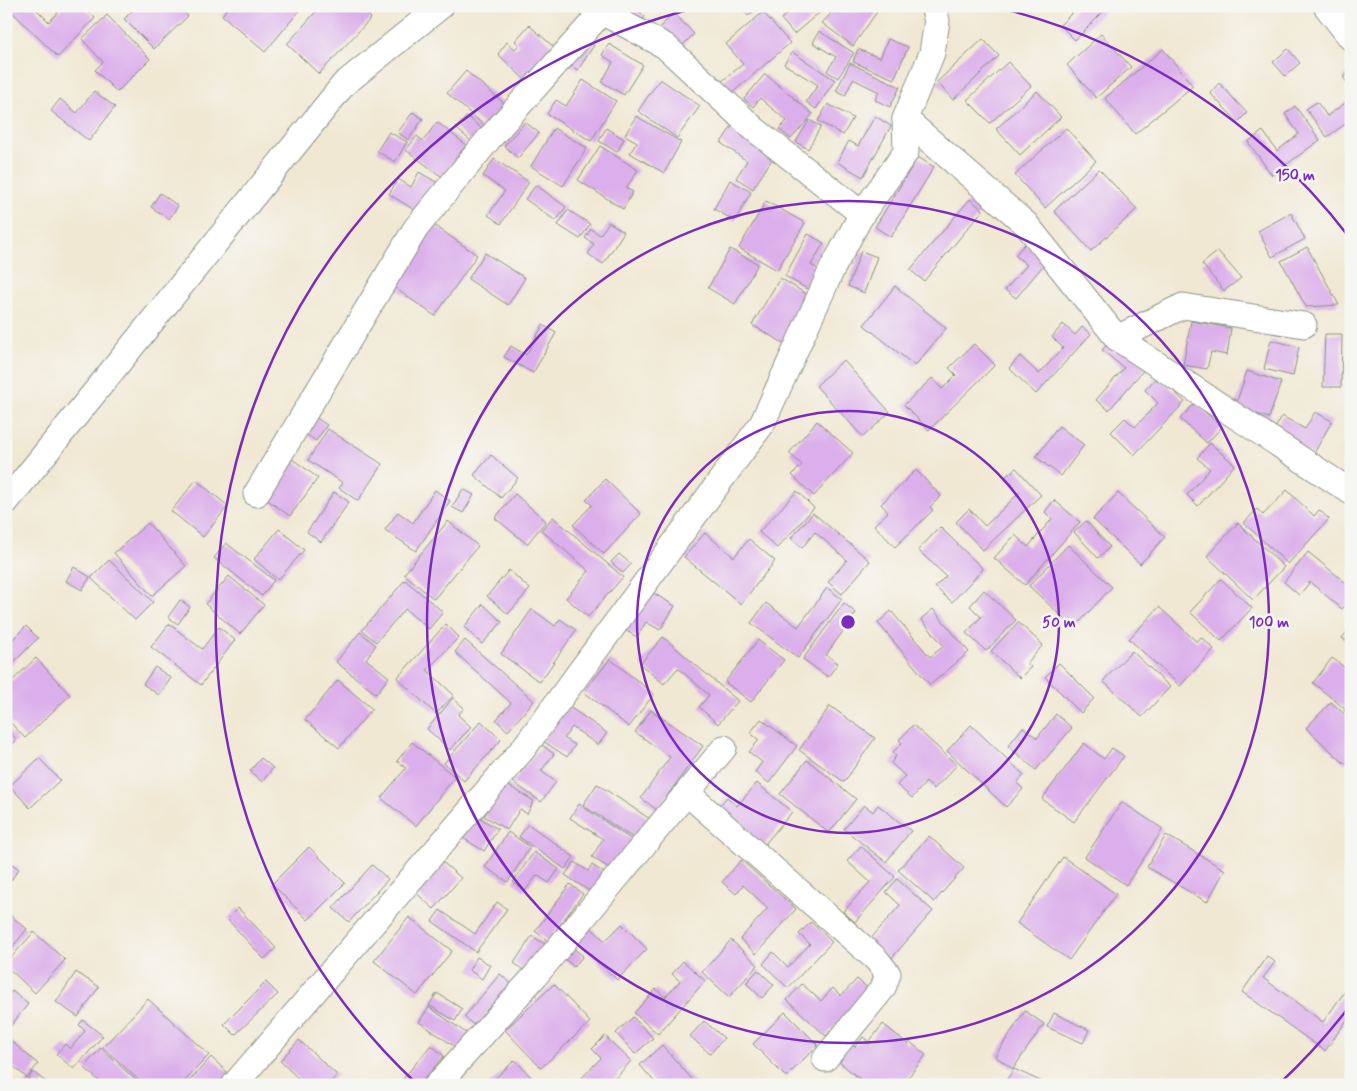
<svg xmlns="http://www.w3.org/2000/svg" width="1357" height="1091" font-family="Mynerve,sans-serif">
<rect width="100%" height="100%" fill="#f6f6f2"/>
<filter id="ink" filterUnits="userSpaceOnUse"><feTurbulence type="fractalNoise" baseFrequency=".02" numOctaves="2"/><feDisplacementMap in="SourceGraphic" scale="10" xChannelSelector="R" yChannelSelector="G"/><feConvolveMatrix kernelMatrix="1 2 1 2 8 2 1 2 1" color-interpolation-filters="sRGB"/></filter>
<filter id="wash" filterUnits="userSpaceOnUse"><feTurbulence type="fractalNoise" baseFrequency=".0096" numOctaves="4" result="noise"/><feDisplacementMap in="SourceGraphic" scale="20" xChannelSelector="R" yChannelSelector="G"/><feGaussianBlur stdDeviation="1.12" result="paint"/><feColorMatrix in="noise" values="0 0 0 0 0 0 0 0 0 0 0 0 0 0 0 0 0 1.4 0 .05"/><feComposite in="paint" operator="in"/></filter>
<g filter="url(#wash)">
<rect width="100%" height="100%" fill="#f1e8d3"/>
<g id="blocks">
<g fill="#dbafeb">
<polygon points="6,6 37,6 35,8 49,22 64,6 82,6 95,18 58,57"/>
<polygon points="137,6 178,6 188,16 154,49 124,19"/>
<polygon points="229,6 296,6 300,10 265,52 222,15"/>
<polygon points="321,6 358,6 371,18 319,74 287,44"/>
<polygon points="612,6 634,6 645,17 636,27"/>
<polygon points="740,6 759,6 748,16"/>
<polygon points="795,6 827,6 794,34 781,19"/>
<polygon points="838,6 881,6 853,46 822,23"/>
<polygon points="1075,6 1109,6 1075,40 1060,25 1077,8"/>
<polygon points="763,12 790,43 732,93 721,82 743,64 726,44"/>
<polygon points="674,13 694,34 679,49 658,29"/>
<polygon points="107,15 150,59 117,92 95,70 103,62 82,39"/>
<polygon points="529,25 556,49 527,82 498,54 507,42 515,49 519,45 515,41"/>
<polygon points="819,31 854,53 838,78 827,71 836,57 813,43"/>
<polygon points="1101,34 1131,67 1096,98 1067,65"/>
<polygon points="584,39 594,45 578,70 568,64"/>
<polygon points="888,39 908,47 894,79 853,62 858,49 880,58"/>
<polygon points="983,39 999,56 953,100 937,82"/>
<polygon points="609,44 643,65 624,95 602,82 613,62 602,55"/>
<polygon points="1163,49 1193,86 1135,134 1105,98"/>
<polygon points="1288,49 1300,63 1285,76 1273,62"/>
<polygon points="792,52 835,80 816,109 806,102 818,85 784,64"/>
<polygon points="1008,62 1031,86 990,123 967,100"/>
<polygon points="850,63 900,87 890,107 875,100 879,92 853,79 845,96 836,91"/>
<polygon points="466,71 505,104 486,127 447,93"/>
<polygon points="1351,72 1351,88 1343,77"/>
<polygon points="765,74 813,114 791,139 779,129 787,121 760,98 753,107 744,99"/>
<polygon points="660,79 700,106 677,138 638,111"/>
<polygon points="583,80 616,101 591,141 547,114 556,100 566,106"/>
<polygon points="1219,83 1247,113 1238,122 1210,93"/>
<polygon points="94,91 115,107 89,141 51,111 60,99 77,113"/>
<polygon points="1037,91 1061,117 1020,155 996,129"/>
<polygon points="1351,99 1351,120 1327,137 1306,109 1317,102 1327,116"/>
<polygon points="828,104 853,118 843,135 818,121"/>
<polygon points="1295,106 1320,140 1272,175 1248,142 1263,131 1277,151 1299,134 1285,114"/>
<polygon points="413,112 423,119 408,140 398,132"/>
<polygon points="467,116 481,128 471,141 456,128"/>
<polygon points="636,116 681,142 664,173 630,153 637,142 625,135"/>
<polygon points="875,116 891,126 863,177 837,162 849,141 858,146"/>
<polygon points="809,120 821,126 808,149 796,142"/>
<polygon points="437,122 466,145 442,177 406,150 417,136 423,141"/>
<polygon points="525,122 539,133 518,158 504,146"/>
<polygon points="733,124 776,153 753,189 736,178 747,161 721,143"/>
<polygon points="554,128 587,148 563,186 531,166"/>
<polygon points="606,128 624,139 617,152 599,141"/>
<polygon points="1066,128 1096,161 1045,208 1015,175"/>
<polygon points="389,132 407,142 395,162 377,151"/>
<polygon points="600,146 638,170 626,188 633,192 623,209 578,180"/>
<polygon points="918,157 934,167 891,237 875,227"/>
<polygon points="494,159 529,182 501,224 488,215 505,191 483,176"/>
<polygon points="1099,169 1137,209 1091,251 1054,211"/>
<polygon points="419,172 438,183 419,213 389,194 398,179 411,187"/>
<polygon points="730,180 751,192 735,221 714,209"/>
<polygon points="536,185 566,207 556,221 525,199"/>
<polygon points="160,193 178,206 169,219 151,207"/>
<polygon points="970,199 983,210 924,281 910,270"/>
<polygon points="766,201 805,223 777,270 739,248"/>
<polygon points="568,210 590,224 580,239 558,225"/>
<polygon points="1291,213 1305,239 1272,257 1258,231"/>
<polygon points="609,222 624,232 603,264 588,254 594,244 585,238 591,229 600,235"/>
<polygon points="434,225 477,255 435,316 392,286"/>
<polygon points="808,234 824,243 811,265 825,273 814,293 785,276"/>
<polygon points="1025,244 1046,262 1016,298 1005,290 1027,265 1015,255"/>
<polygon points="1307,247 1339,305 1306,307 1281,261"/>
<polygon points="730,249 758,264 735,304 708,288"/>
<polygon points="861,251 877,257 864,293 848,286"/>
<polygon points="1218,251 1241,278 1224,291 1202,264"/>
<polygon points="485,253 525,278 508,305 468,279"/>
<polygon points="780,278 813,298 785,344 752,325"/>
<polygon points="895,286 946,328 915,366 864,325"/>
<polygon points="1191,321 1231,328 1227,355 1211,352 1207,369 1183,365"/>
<polygon points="1063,324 1075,335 1082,327 1091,334 1036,394 1009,368 1020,356 1039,374 1063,348 1052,337"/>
<polygon points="543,325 556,333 533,373 504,357 511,346 526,355"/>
<polygon points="1325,334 1342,334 1341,387 1323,387"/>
<polygon points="1114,337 1147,366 1109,410 1096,400 1124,368 1102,350"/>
<polygon points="1271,340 1299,347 1293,376 1264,369"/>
<polygon points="974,344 995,365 929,430 904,405 932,378 942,389 956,375 949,368"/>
<polygon points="843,360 890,412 863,437 816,386"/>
<polygon points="1247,371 1281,382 1269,418 1235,407"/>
<polygon points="1158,376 1185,402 1134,455 1111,432 1125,418 1135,427 1158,403 1145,390"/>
<polygon points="1195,403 1222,427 1207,443 1180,419"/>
<polygon points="1315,412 1332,421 1313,455 1273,432 1282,416 1305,429"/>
<polygon points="315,417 327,425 316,441 304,433"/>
<polygon points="817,421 853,453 814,496 792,475 802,465 789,453"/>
<polygon points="1059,426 1084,445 1061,476 1036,457"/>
<polygon points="328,429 382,464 358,501 339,488 343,483 308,460"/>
<polygon points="1210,443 1235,465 1198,506 1187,495 1210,469 1197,458"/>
<polygon points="491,455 518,478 501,498 474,475"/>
<polygon points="291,458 318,478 290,516 263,497"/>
<polygon points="1016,468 1041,495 983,550 956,522 969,509 985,526 1020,492 1005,477"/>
<polygon points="916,470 941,496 930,507 933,510 895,547 874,525 888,512 881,504"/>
<polygon points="605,479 641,514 604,554 573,525 592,505 586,500"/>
<polygon points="196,480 228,506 203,537 171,511"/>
<polygon points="463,489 474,495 463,513 452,507"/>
<polygon points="435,490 450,501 416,551 385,530 398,512 413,523"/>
<polygon points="1287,490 1314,516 1319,510 1329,519 1288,564 1244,523 1257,509 1263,515"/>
<polygon points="797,491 814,508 777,548 759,532"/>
<polygon points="334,492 349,502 321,542 307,532"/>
<polygon points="1118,493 1165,537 1140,564 1093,519"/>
<polygon points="515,494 546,521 527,544 495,518"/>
<polygon points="1054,500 1080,522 1025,585 994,558 1015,535 1028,547 1052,519 1045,512"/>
<polygon points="813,513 870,561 842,594 828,582 847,560 815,532 802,548 791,538"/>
<polygon points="553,517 623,577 588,617 566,598 589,571 541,530"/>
<polygon points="448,521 478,546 434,599 404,574"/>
<polygon points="1086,521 1110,547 1098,558 1074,532"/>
<polygon points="148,523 186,566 152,596 114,553"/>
<polygon points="1238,523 1284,567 1253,600 1207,556"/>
<polygon points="940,527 983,569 952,602 935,587 946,576 918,550"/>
<polygon points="279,529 304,550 278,580 254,559"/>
<polygon points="705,533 734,557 749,539 775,561 741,604 684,557"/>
<polygon points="226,543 274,580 262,596 214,558"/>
<polygon points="1068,545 1112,587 1074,628 1029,586"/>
<polygon points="1308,552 1351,587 1351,598 1342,609 1310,582 1299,595 1284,582"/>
<polygon points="619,554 631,564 623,573 611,562"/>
<polygon points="109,560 153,602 135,620 91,578"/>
<polygon points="74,567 90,577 82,590 66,581"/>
<polygon points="509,570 530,589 508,614 487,596"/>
<polygon points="229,576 264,605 240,634 205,604"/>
<polygon points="1221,579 1252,608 1221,641 1190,612"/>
<polygon points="405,580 443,612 429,629 405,609 376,642 362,630"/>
<polygon points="827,588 842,599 798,658 751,623 766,603 798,627"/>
<polygon points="984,590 1016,620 986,651 966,633 981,617 970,606"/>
<polygon points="650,591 675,606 660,630 646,622 637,637 625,630"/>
<polygon points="180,600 190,607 178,624 168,617"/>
<polygon points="844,603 856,613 826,655 838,663 828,677 803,659"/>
<polygon points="483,604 502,622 482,644 464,627"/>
<polygon points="1159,607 1197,642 1201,637 1214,649 1180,686 1129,639"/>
<polygon points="532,609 555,626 560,619 576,630 540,682 501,654"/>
<polygon points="933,609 969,652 930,685 878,623 891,611 930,657 944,646 921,619"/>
<polygon points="1018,622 1043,645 1027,663 1031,667 1020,678 991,651"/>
<polygon points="169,624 202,649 219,627 235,640 201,685 151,647"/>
<polygon points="446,624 459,637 427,670 454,695 436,714 397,678"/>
<polygon points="26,626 38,638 11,665 6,661 6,646"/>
<polygon points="1351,627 1351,644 1342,638"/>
<polygon points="360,632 376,645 366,659 389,677 376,694 336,662"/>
<polygon points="663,637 738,701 718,724 699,707 709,695 678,668 664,684 640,664"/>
<polygon points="465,640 534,701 508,731 496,720 511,703 455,652"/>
<polygon points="758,640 784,660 751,702 725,682"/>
<polygon points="1132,651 1170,687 1142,717 1103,681"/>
<polygon points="36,658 70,695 25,738 6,718 6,675 12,681"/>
<polygon points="1332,658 1351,672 1351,716 1344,711 1345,709 1313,683"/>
<polygon points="610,659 654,694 629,727 584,692"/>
<polygon points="1059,663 1094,698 1081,713 1045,677"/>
<polygon points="155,667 171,678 159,695 143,684"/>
<polygon points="338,680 372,709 339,748 305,720"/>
<polygon points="453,698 464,708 458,715 471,727 450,750 427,729"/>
<polygon points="1331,702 1351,720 1351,758 1345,764 1306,728"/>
<polygon points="568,706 607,733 598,745 572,727 564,738 575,745 567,757 543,741"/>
<polygon points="830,706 875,738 844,782 799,750"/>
<polygon points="651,710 703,746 657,810 641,798 670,757 635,732"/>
<polygon points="1056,714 1072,728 1036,770 1008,746 1023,727 1037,738"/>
<polygon points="761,719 797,746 769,783 755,772 762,762 749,752 759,740 750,733"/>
<polygon points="481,721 501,740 464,781 444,763"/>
<polygon points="913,725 957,765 934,789 926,782 912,798 897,785 905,776 891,763 896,756 893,752 902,743 899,740"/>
<polygon points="971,725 1024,775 1017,783 1023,789 1006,807 947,751"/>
<polygon points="6,728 17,740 6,749"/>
<polygon points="412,742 455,777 416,826 381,798 406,768 397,761"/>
<polygon points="1084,743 1104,759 1112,748 1124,756 1074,822 1042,799"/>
<polygon points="542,745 554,754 541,771 556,782 541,802 513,782"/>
<polygon points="39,758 60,780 30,808 10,786"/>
<polygon points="261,758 273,768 262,782 250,771"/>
<polygon points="807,760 856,799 829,833 780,794"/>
<polygon points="504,783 534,801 527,814 520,809 507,830 484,816"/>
<polygon points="757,783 792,812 759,851 714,812 727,797 737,806"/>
<polygon points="597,784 650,819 636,840 583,805"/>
<polygon points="1122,802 1163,829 1126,885 1085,857"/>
<polygon points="579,804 632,840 612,870 592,857 603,839 570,818"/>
<polygon points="864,805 873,812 878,805 911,831 886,862 844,829"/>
<polygon points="475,815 498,829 484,851 461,837"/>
<polygon points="528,824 574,857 565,869 519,837"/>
<polygon points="508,832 530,847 508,882 485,867"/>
<polygon points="1166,835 1225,870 1207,902 1147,867"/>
<polygon points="929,836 964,868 934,902 898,870"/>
<polygon points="861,846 895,877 855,922 843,912 870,882 847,861"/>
<polygon points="309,847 345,883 308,920 272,884"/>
<polygon points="534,852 559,869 549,883 537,875 525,891 513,882"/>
<polygon points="1063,857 1116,894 1069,960 1017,923"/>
<polygon points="6,860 19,869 6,887"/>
<polygon points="440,860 461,878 434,909 414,891"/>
<polygon points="741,860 796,909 756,954 740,939 768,908 743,885 736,894 722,882"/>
<polygon points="574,862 588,871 592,865 607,875 594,894 565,875"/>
<polygon points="372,865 388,879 349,922 333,908"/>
<polygon points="897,879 933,911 889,961 868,942 900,905 886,892"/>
<polygon points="570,884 583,894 548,941 535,931"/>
<polygon points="497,902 507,909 476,952 432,921 440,910 475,934"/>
<polygon points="238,908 276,948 264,959 227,919"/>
<polygon points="6,912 27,929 6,955"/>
<polygon points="409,917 452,951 417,995 374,961"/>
<polygon points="811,922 832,942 788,988 763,964 773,952 788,967 810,944 799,934"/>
<polygon points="587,924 605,941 622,924 647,949 617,980 573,938"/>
<polygon points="34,932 65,960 35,993 6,966 6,963"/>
<polygon points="532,936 545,944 526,972 514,963"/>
<polygon points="731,940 758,965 729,997 702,972"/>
<polygon points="568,944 583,956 574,967 560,955"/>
<polygon points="1267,956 1275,962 1263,978 1323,1022 1351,983 1351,1014 1325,1051 1242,992"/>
<polygon points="477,957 490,965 482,979 469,970"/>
<polygon points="683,961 705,981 658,1034 634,1013 656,989 665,997 680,981 672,974"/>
<polygon points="758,970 774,985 762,998 746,983"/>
<polygon points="76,972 99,987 78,1017 56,1002"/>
<polygon points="500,974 513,985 476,1027 464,1017"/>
<polygon points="857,979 869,989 826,1036 787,1000 802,984 821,1001 833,988 841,996"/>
<polygon points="266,982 278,994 235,1035 224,1024"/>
<polygon points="554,984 590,1022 541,1068 505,1030"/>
<polygon points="12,991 28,1004 6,1032 6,998"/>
<polygon points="437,993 462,1009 455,1021 429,1005"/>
<polygon points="148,999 209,1055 181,1085 144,1085 103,1047"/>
<polygon points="429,1007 469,1035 460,1050 419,1022"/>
<polygon points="1025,1011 1044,1024 1013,1069 995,1056"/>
<polygon points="785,1012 818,1045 786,1077 753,1044"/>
<polygon points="1054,1013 1089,1030 1083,1043 1047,1027"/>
<polygon points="633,1017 653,1038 635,1054 616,1033"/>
<polygon points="83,1020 103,1036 74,1069 56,1054 65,1044 70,1049 85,1031 79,1025"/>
<polygon points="704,1021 724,1038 710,1054 690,1036"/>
<polygon points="883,1024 908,1044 910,1042 926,1055 902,1085 867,1085 837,1060 850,1043 855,1047 863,1037 869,1042"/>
<polygon points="605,1036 631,1061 609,1085 575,1085 601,1058 592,1049"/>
<polygon points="299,1040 337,1075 328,1085 305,1085 280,1061"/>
<polygon points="11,1041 38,1064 27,1078 6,1060 6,1046"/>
<polygon points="431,1045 444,1056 419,1085 398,1085"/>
<polygon points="662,1045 697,1085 657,1085 640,1065"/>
<polygon points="101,1048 141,1085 103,1085 84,1067"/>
<polygon points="211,1057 230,1075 221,1085 186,1085"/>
<polygon points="515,1060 533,1079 527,1085 488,1085"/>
<polygon points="1014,1069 1049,1085 1003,1085"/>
<polygon points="33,1072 45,1081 43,1085 25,1085"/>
</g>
</g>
</g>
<g filter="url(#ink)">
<use href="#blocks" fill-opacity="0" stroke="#889284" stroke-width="1"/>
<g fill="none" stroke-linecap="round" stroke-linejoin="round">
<defs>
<g id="street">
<polyline points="591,6 665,46 753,128 862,214"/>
<polyline points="1326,6 1351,38"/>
<polyline points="905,119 1026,224 1117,338 1351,492"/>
<polyline points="1117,338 1183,306 1304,325"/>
<polyline points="256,494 416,228 488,140 601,13"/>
<polyline points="6,502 344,84 441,6"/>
<polyline points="687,793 876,959 888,974 883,988 825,1059"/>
<polyline points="234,1085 523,749 762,424 832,269 862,214 906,152 905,119 932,53 937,21 933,6"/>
<polyline points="437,1085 536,975 724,748"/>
</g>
</defs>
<use href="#street" stroke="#889284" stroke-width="27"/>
<use href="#street" stroke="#fff" stroke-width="25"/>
</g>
</g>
<g fill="none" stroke="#7b2cbf" stroke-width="2.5">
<circle cx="848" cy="622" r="211"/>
<circle cx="848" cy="622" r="421"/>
<path d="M1349 1007A632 632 0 0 1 1279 1084M417 1084A632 632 0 0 1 700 7M996 7A632 632 0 0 1 1349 237"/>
</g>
<circle cx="848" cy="622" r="8" fill="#7b2cbf" stroke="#f6f6f2" stroke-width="2.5"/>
<g font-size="15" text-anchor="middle" font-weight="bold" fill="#7b2cbf" stroke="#f6f6f2" stroke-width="5" stroke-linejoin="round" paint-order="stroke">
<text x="1295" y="180">150 m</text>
<text x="1059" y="627">50 m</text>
<text x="1269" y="627">100 m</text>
</g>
<rect width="1357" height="1091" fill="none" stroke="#f6f6f2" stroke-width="25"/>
</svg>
